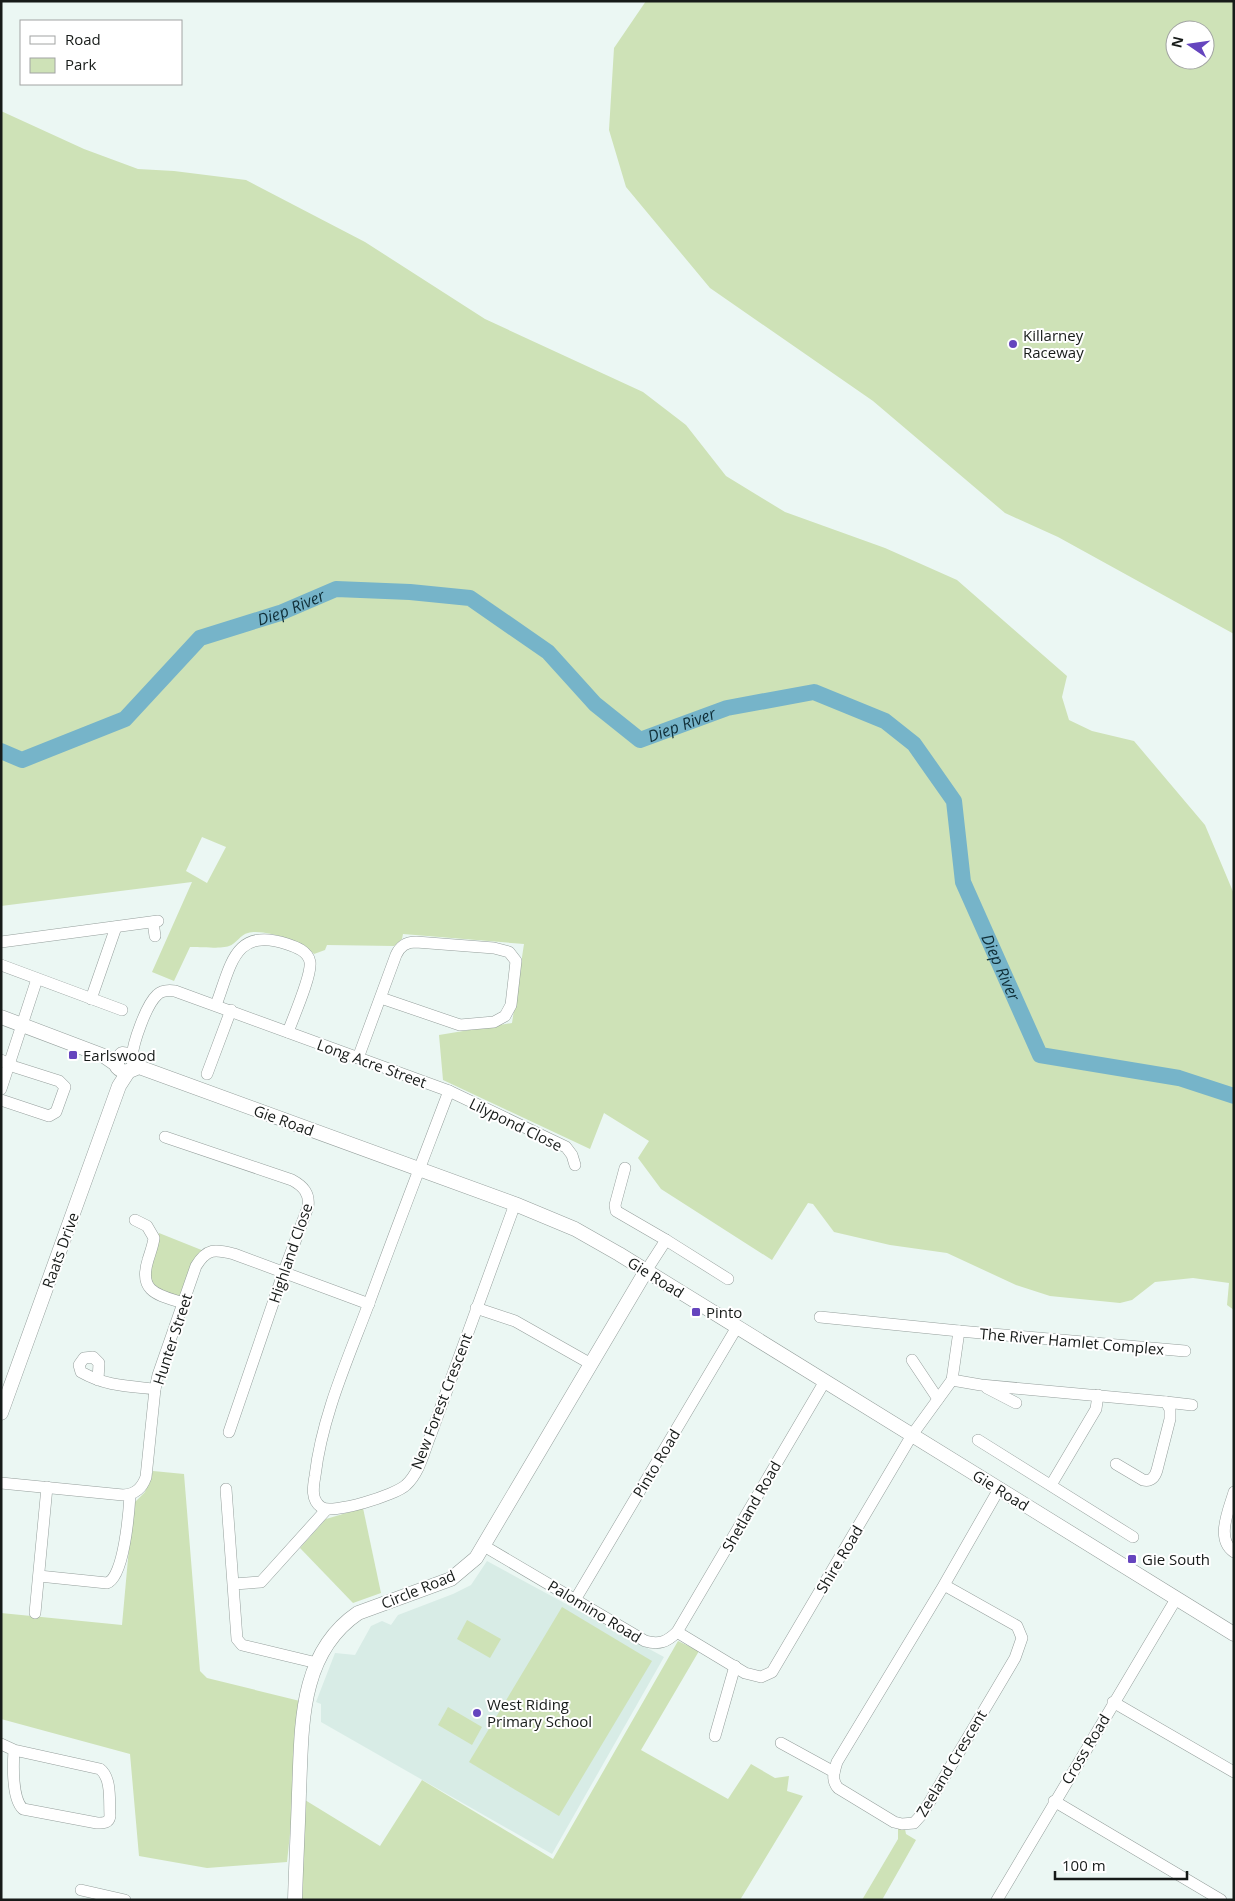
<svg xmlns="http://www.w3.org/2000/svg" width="1235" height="1901" font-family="'Open Sans',sans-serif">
<rect width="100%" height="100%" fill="#ebf7f3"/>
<polygon fill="#d8ece6" points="487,1561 664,1657 552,1854 321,1722 321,1704 316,1702 335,1653 355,1655 371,1626 382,1621 391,1625 398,1615 453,1594 471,1585"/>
<g fill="#cee2b7" fill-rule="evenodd">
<path d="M646,1H1234V634L1058,537L1005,513L873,401L710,288L626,187L609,130L614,48ZM1175,30H1205V60H1175Z"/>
<path d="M1,111L84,149L138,169L174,171L246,180L365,242L485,319L643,392L686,425L726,476L785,512L885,548L957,580L1067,676L1062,697L1069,720L1092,731L1134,741L1205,825L1234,894V1310L1227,1305L1229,1283L1193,1278L1155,1282L1132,1300L1120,1303L1050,1296L1016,1285L947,1253L890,1245L834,1232L813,1204L808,1203L772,1260L661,1189L638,1158L649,1141L604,1113L590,1149L443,1080L439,1035L512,1023L524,944L403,934L402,939L394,946L327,945L325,950L314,954C304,942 263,928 248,933C241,934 236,944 229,946C222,949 198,947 190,947L174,981L152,972L192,882L1,906ZM202,837L226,847L207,883L186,871Z"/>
<polygon points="159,1233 204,1251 183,1302 155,1291 144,1271"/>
<polygon points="153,1471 184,1474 200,1671 207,1678 304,1702 287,1862 207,1868 139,1856 130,1754 1,1719 1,1613 122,1625 133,1504 145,1492"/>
<polygon points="363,1508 381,1593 353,1603 300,1548 326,1519"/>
<polygon points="562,1607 652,1661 559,1816 469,1762"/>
<polygon points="467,1620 501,1639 490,1658 457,1639"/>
<polygon points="678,1641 699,1651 641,1750 728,1799 751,1764 775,1778 789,1776 787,1791 803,1796 740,1900 302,1900 305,1800 380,1846 422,1780 553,1859"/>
<polygon points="448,1707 482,1727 472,1745 438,1725"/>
<polygon points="898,1828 905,1829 906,1834 916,1840 882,1900 862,1900 898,1839"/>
</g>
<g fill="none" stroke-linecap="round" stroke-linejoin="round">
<path stroke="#76b4c9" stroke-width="16" id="s1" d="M1,751L22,760L125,719L200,638L280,613L336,589L410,592L470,598L548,652L595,704L640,740L727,708L814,692L885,721L914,744L954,801L963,882L1040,1055L1179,1078L1234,1096"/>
<defs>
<g id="minor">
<polyline points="153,922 155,936"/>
<polyline points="1,942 158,921"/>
<polyline points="1,965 122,1010"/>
<polyline points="91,999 116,927"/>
<path d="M216,1005C231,966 234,926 287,944C296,947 308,951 310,962C312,975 293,1018 288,1032"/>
<path d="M132,1057C133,1043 146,1005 157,995C162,990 168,990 175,991L449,1091L566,1147L572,1155L575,1165"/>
<path d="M358,1058L396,955C400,946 406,942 416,942L494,948L509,952L516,961L511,1005L505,1016L494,1022L460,1025L381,998"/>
<polyline points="1,1060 15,1067 59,1081 65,1087 56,1112 49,1116 1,1100"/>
<polyline points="207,1074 231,1010"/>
<polyline points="1,1089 37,979"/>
<path d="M449,1091C422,1162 395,1232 369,1303C348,1359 322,1416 315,1476C313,1487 311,1500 321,1507C332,1515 396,1495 406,1485C420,1472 424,1451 431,1434L515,1204"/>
<path d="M165,1137L292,1180C303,1186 310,1193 308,1207L284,1271L229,1432"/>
<polyline points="625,1168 615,1205 616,1211 666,1240 646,1271"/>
<path d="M135,1220L147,1226L154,1238C153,1246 150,1253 148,1260C138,1292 158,1295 183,1303"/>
<polyline points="666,1240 728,1279"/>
<polyline points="476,1308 515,1321 591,1364"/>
<polyline points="820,1317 959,1331 1185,1351"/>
<polyline points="912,1360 938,1399"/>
<path d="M98,1380L99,1363L93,1357L84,1358L79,1365L81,1372C106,1386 126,1386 155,1389"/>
<path d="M952,1380L981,1385L1166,1402L1170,1409V1419L1157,1470C1155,1477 1151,1482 1143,1480L1116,1464"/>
<polyline points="987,1388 1016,1403"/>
<polyline points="1166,1402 1192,1405"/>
<polyline points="978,1440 1133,1537"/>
<path d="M1,1483L123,1495C136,1494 142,1488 146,1477L155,1389L158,1375L196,1266C207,1248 215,1249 234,1254L369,1304"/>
<polyline points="1051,1485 1096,1409 1098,1395"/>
<polyline points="226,1489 237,1639 242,1645 317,1663"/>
<path d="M1234,1492C1229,1510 1215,1539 1234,1552"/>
<path d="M484,1546L645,1641C659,1645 667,1642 677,1632L825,1381"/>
<path d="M39,1576L107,1583C124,1578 129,1512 130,1495"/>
<polyline points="234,1584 261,1582 326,1510"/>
<path d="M944,1585L1017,1626L1022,1638L1015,1658L923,1813L914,1823L902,1824L894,1822L838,1788C831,1780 834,1772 837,1762L944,1585L999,1489"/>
<polyline points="575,1600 737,1327"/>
<polyline points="35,1613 47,1487"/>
<polyline points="677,1632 745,1673 761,1677 772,1672 912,1435 952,1380 959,1331"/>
<polyline points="1113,1702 1234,1772"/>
<polyline points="715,1736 735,1666"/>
<polyline points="781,1743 834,1772"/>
<path d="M1,1744L14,1750L100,1769C112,1778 109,1802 110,1816C109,1823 104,1823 97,1823L23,1809C12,1799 13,1765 14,1750"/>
<polyline points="1054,1801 1221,1900"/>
<polyline points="81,1890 125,1900"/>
<polyline points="997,1900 1176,1599"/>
</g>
<g id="tertiary">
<polyline points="1,1017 104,1056 117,1065"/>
<path d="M139,1067C131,1070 124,1075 117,1067V1060L122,1054L129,1055L139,1067L515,1204L575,1229L619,1254L1234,1634"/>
<polyline points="1,1413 119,1086 128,1072"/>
<path d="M295,1900C296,1864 298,1829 299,1793C302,1728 298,1654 358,1613L451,1579L476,1558L646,1271"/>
</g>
</defs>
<use href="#minor" stroke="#959f9c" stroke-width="12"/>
<use href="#tertiary" stroke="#959f9c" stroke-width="15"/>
<use href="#minor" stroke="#fff" stroke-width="11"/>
<use href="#tertiary" stroke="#fff" stroke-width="14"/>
</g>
<g fill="#6545be" stroke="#fff" stroke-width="2">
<circle cx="1013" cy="344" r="5"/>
<rect x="68" y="1050" width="10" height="10" rx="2.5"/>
<rect x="691" y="1307" width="10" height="10" rx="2.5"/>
<rect x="1127" y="1554" width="10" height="10" rx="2.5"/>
<circle cx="477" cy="1713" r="5"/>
</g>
<g text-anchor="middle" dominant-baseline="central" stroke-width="4" stroke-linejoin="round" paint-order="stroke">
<g font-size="15" fill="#171b19" stroke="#fff" text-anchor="start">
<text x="1023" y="335">Killarney<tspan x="1023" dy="17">Raceway</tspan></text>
<text x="83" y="1055">Earlswood</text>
<text x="706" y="1312">Pinto</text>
<text x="1142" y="1559">Gie South</text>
<text x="487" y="1704">West Riding<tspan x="487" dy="17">Primary School</tspan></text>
</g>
<g font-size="15" fill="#171b19" stroke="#fff">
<text transform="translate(372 1063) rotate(20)">Long Acre Street</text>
<text transform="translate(284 1120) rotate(20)">Gie Road</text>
<text transform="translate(516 1124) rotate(26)">Lilypond Close</text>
<text transform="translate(60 1250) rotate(-70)">Raats Drive</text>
<text transform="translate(290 1253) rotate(-71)">Highland Close</text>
<text transform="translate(656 1277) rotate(32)">Gie Road</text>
<text transform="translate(172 1339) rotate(-72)">Hunter Street</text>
<text transform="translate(1072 1341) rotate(5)">The River Hamlet Complex</text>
<text transform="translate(441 1401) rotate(-69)">New Forest Crescent</text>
<text transform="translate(656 1463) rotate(-59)">Pinto Road</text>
<text transform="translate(1001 1490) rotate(32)">Gie Road</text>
<text transform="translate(751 1506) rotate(-60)">Shetland Road</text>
<text transform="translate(839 1559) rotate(-59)">Shire Road</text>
<text transform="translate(418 1589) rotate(-22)">Circle Road</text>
<text transform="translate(595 1611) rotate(31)">Palomino Road</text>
<text transform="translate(1085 1749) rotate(-59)">Cross Road</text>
<text transform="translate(951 1763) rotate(-59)">Zeeland Crescent</text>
</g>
<g font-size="16" font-style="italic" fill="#102f38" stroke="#fff">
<text stroke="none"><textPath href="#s1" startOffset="340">Diep River</textPath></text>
<text stroke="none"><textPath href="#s1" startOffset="790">Diep River</textPath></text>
<text stroke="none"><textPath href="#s1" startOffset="1285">Diep River</textPath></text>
</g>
</g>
<rect width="1235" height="1901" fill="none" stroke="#171b19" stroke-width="5"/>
<rect x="20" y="20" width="162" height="65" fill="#ffffff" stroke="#a2a4a3"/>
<rect x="30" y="36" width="25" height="8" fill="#ffffff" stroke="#a2a4a3"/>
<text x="65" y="45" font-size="15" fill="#171b19">Road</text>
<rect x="30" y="58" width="25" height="15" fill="#cee2b7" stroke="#a2a4a3"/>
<text x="65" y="70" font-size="15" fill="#171b19">Park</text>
<g transform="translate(1190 45) rotate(283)"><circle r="24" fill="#ffffff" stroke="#a2a4a3"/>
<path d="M0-4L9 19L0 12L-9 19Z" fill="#6545be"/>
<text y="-8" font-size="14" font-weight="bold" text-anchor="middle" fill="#171b19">N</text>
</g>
<path d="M1055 1871v8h132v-8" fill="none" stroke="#171b19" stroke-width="2.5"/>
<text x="1062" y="1871" font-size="15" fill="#171b19" stroke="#ffffff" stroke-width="4" paint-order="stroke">100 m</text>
</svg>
